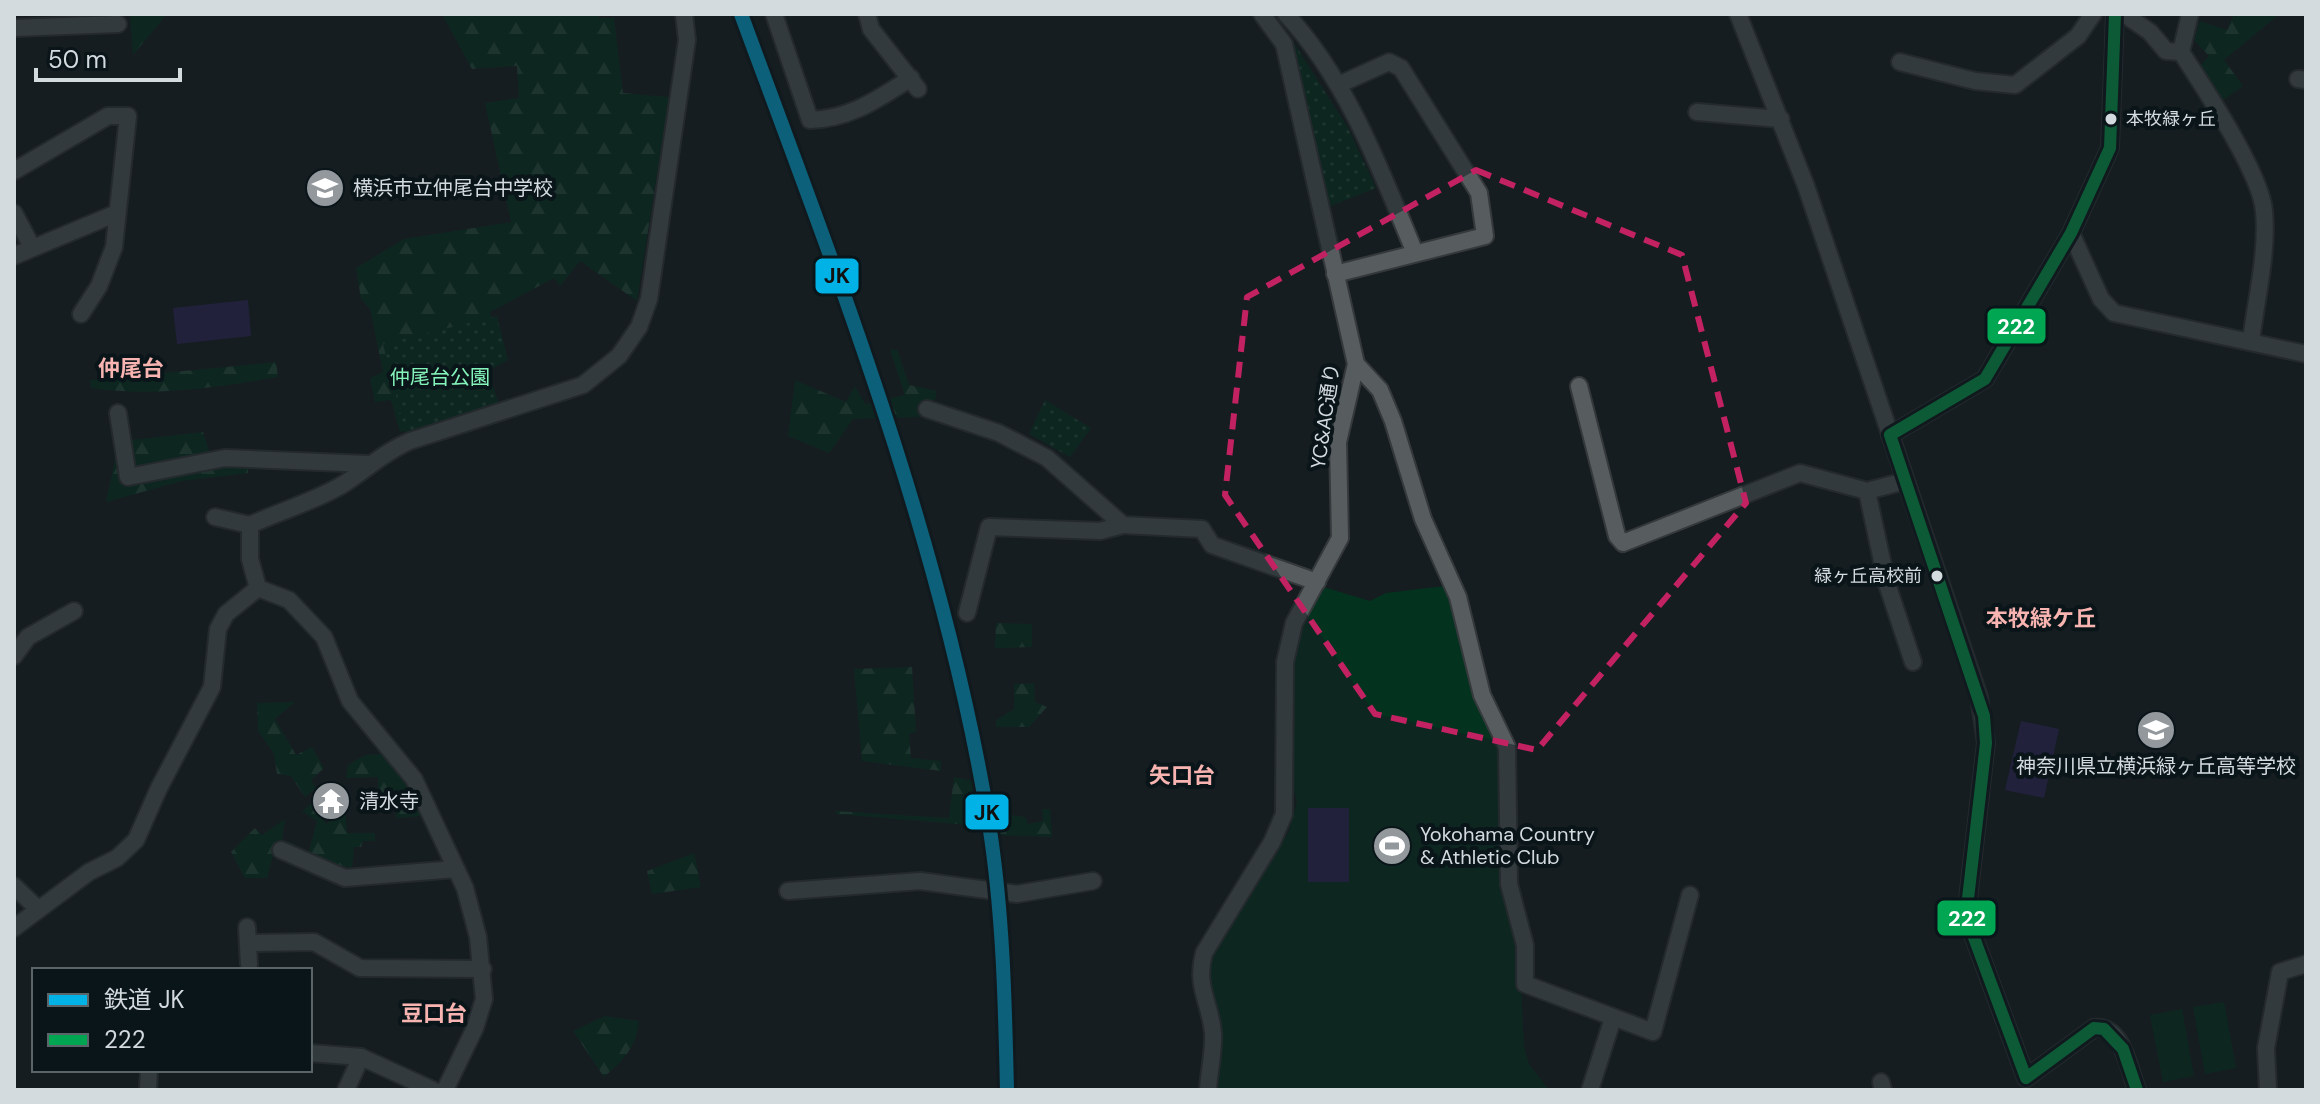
<svg xmlns="http://www.w3.org/2000/svg" width="2320" height="1104" font-family="'DM Sans','Noto Sans JP',sans-serif">
<defs>
<pattern id="forest-firs" width="22" height="20" patternUnits="userSpaceOnUse" patternTransform="scale(2)"><rect width="22" height="20" fill="#03331f"/><path d="M5 1l3.5 6h-7zM16 11l3.5 6h-7z" fill="#27503f"/></pattern>
<pattern id="park-dots" width="8" height="8" patternUnits="userSpaceOnUse" patternTransform="scale(2)"><rect width="8" height="8" fill="#03331f"/><path d="M2 2h.1M6 6h.1" fill="none" stroke="#27503f" stroke-width="1.8" stroke-linecap="round"/></pattern>
</defs>
<rect width="100%" height="100%" fill="#161d20"/>
<g fill="#03331f">
<polygon points="1320,586 1370,601 1386,593 1445,586 1475,697 1504,757 1519,943 1524,1047 1529,1064 1549,1090 1215,1090 1209,957 1267,860 1289,832 1297,802 1291,776 1293,654 1299,630"/>
<polygon points="2224,1002 2236,1068 2205,1074 2193,1007"/>
<polygon points="2182,1009 2194,1076 2163,1082 2150,1015"/>
</g>
<g fill="url(#forest-firs)">
<polygon points="130,14 167,14 133,55"/>
<polygon points="442,14 599,14 599,18 614,18 623,93 669,97 637,301 580,261 560,286 554,278 490,312 503,354 481,366 497,405 400,432 391,400 375,402 370,378 383,372 370,309 361,299 356,268 404,239 511,222 485,103 519,98 517,66 472,69"/>
<polygon points="2234,14 2277,16 2224,60 2243,86 2222,101 2200,66 2209,56 2194,40 2200,21 2227,30"/>
<polygon points="897,349 909,385 937,391 935,400 923,400 919,417 853,419 829,453 788,436 795,380 846,402 855,386 865,404 905,395 890,350"/>
<path d="M276,362L278,377C217,388 152,397 91,388L90,380Z"/>
<polygon points="128,429 131,440 203,432 214,466 248,467 248,473 182,481 106,502 115,460 114,431"/>
<polygon points="996,623 1032,624 1032,647 995,648"/>
<polygon points="912,667 916,732 909,734 911,758 941,761 941,771 862,761 854,669"/>
<polygon points="1034,683 1035,702 1047,707 1029,727 996,727 996,720 1014,709 1014,684"/>
<polygon points="295,702 275,719 296,755 312,747 324,768 311,780 316,788 305,797 291,776 277,774 274,754 258,731 257,703"/>
<polygon points="383,754 417,798 422,816 396,818 394,797 378,795 378,777 346,778 348,765 365,755"/>
<polygon points="954,777 978,782 975,810 1025,817 1028,824 1043,821 1042,809 1050,809 1052,837 996,835 993,827 836,814 835,811 949,818"/>
<polygon points="311,804 326,824 345,812 347,833 375,833 375,841 363,841 361,847 354,847 352,868 307,858 317,821 302,811"/>
<polygon points="285,819 282,840 295,844 293,852 275,848 267,878 245,878 231,852 255,828 262,835"/>
<polygon points="694,853 701,887 652,894 647,871"/>
<path d="M605,1016L639,1021C636,1047 624,1060 604,1077L573,1031Z"/>
</g>
<g fill="url(#park-dots)">
<polygon points="1285,29 1348,128 1376,188 1326,208 1283,31"/>
<polygon points="497,316 508,360 488,371 500,407 406,435 383,344"/>
<polygon points="1045,400 1091,428 1070,457 1029,434"/>
</g>
<g fill="#2f275e">
<polygon points="248,300 251,336 177,344 173,308"/>
<polygon points="2021,721 2059,729 2044,798 2005,790"/>
<rect x="1308" y="808" width="41" height="74"/>
</g>
<g fill="none" stroke-linecap="round" stroke-linejoin="round">
<defs>
<g id="minor">
<path d="M774,14L810,120C850,119 878,99 911,78"/>
<polyline points="867,14 871,29 918,89"/>
<path d="M1286,14C1348,81 1381,171 1415,253"/>
<path d="M1738,14L1806,186L1979,697L1986,743L1966,916L2026,1078L2094,1028C2123,1025 2128,1067 2137,1090"/>
<polyline points="2124,14 2150,32 2166,51 2181,52 2190,14"/>
<polyline points="14,28 118,24"/>
<path d="M2181,52C2203,86 2261,173 2264,211C2268,253 2256,299 2251,341"/>
<polyline points="1900,62 1975,81 2015,85 2078,36 2093,14"/>
<polyline points="2298,79 2306,80"/>
<polyline points="1697,112 1781,119"/>
<polyline points="14,171 108,116 128,116 114,247 99,286 81,314"/>
<polyline points="14,213 32,247"/>
<polyline points="2071,233 2101,299 2114,313 2306,354"/>
<polyline points="14,256 117,213"/>
<polyline points="1335,274 1485,236 1479,193 1401,68 1389,62 1338,85"/>
<polyline points="1356,364 1380,390 1393,421 1423,519 1458,597 1482,695 1507,747 1509,884 1525,945 1525,984 1653,1032 1690,895"/>
<polyline points="1579,386 1617,536 1623,543 1800,473 1867,491 1905,481"/>
<polyline points="927,409 999,433 1047,458 1123,525 1202,529 1212,545 1317,582"/>
<polyline points="118,413 128,477 225,458 368,464"/>
<polyline points="1890,435 1985,379 2071,233 2110,148 2115,14"/>
<polyline points="1867,491 1887,584 1913,662"/>
<polyline points="215,517 250,525"/>
<path d="M258,588L250,559V525C280,511 313,502 342,485C366,470 384,452 410,441L583,385L619,356L639,327L649,299L687,40L684,14"/>
<polyline points="258,588 289,600 324,637 350,701 414,779 465,888 478,937 484,999 475,1028 445,1090"/>
<polyline points="967,613 989,527 1100,531 1123,525"/>
<polyline points="14,656 28,637 74,611"/>
<polyline points="281,850 345,878 456,869"/>
<polyline points="14,886 38,909"/>
<polyline points="788,891 920,881 1017,894 1093,881"/>
<polyline points="247,927 249,964"/>
<polyline points="14,928 89,872 117,858 136,840 159,788 212,687 218,629 226,614 258,588"/>
<polyline points="248,943 314,942 360,968 483,969"/>
<polyline points="310,1053 361,1057 433,1090"/>
<polyline points="1881,1082 1883,1090"/>
<polyline points="148,1090 149,1070"/>
<polyline points="346,1090 361,1057"/>
<path d="M1208,1090C1209,1072 1214,1051 1213,1033C1210,1001 1195,987 1204,953L1272,842L1284,814L1285,662L1294,623L1340,538L1338,442L1356,364L1284,44L1262,14"/>
<polyline points="1590,1090 1613,1018"/>
<polyline points="2268,1090 2266,1048 2280,972 2306,964"/>
</g>
</defs>
<use href="#minor" stroke="#35393c" stroke-width="20"/>
<use href="#minor" stroke="#575d5f" stroke-width="16"/>
<defs>
<polyline id="bus-1" points="2115,14 2110,148 2071,233 1985,379 1890,435 1984,716 1986,743 1966,916 2026,1078 2094,1028 2104,1029 2123,1049 2137,1090"/>
</defs>
<use href="#bus-1" stroke="#0a151a" stroke-width="18"/>
<use href="#bus-1" stroke="#00a651" stroke-width="12"/>
<defs>
<path id="rail-1" d="M741,14C839,279 943,544 989,824C1003,912 1005,1001 1007,1090"/>
</defs>
<use href="#rail-1" stroke="#0a151a" stroke-width="20"/>
<use href="#rail-1" stroke="#00b2e5" stroke-width="14"/>
</g>
<path d="M0 0H2320V1104H0ZM1476,170L1682,255L1746,503L1537,750L1375,714L1225,495L1247,297Z" fill="#161d20" fill-opacity=".55" fill-rule="evenodd"/>
<path fill="none" stroke="#c32262" stroke-width="6" stroke-dasharray="16 10" stroke-linejoin="round" d="M1476,170L1682,255L1746,503L1537,750L1375,714L1225,495L1247,297Z"/>
<defs>
<symbol id="school-disc" viewBox="-11 -11 22 22"><circle r="9.5" fill="#92989c" stroke="#0a151a"/><path d="M0-5L7-2L0 1L-7-2ZM-4 1L0 2.5L4 1V4Q0 6-4 4Z" fill="#fff"/></symbol>
<symbol id="temple-disc" viewBox="-11 -11 22 22"><circle r="9.5" fill="#92989c" stroke="#0a151a"/><path d="M0-6L5-2H3V0L6.5 2.5H4V6H1.5V3h-3V6H-4V2.5H-6.5L-3 0V-2H-5Z" fill="#fff"/></symbol>
<symbol id="stadium-disc" viewBox="-11 -11 22 22"><circle r="9.5" fill="#92989c" stroke="#0a151a"/><path d="M0-5a6.5 5 0 1 0 0 10a6.5 5 0 1 0 0-10ZM-3.5-1.8h7v3.6h-7Z" fill="#fff"/></symbol>
</defs>
<g fill-rule="evenodd">
<use href="#school-disc" x="303" y="166" width="44" height="44"/>
<use href="#school-disc" x="2134" y="708" width="44" height="44"/>
<use href="#temple-disc" x="309" y="779" width="44" height="44"/>
<use href="#stadium-disc" x="1370" y="824" width="44" height="44"/>
</g>
<g fill="#d4dbdf" stroke="#0a151a" stroke-width="3">
<circle cx="2111" cy="119" r="7"/>
<circle cx="1937" cy="576" r="7"/>
</g>
<g text-anchor="middle" dominant-baseline="central" stroke-width="8" stroke-linejoin="round" paint-order="stroke">
<g font-size="18" fill="#d4dbdf" stroke="#0a151a" text-anchor="start">
<text x="2126" y="119">本牧緑ヶ丘</text>
<text x="1922" y="576" text-anchor="end">緑ヶ丘高校前</text>
</g>
<g font-size="20" fill="#d4dbdf" stroke="#0a151a" text-anchor="start">
<text x="353" y="188">横浜市立仲尾台中学校</text>
<text x="2156" y="766" text-anchor="middle">神奈川県立横浜緑ヶ丘高等学校</text>
<text x="359" y="801">清水寺</text>
<text x="1420" y="834">Yokohama Country<tspan x="1420" dy="23">&amp; Athletic Club</tspan></text>
</g>
<g font-size="20" fill="#84f4ba" stroke="#0a151a">
<text x="440" y="377">仲尾台公園</text>
</g>
<g font-size="20" fill="#d4dbdf" stroke="#0a151a">
<text transform="translate(1325 416) rotate(-82)">YC&amp;AC通り</text>
</g>
<g font-size="22" font-weight="bold" fill="#f8b4b1" stroke="#0a151a">
<text x="131" y="368">仲尾台</text>
<text x="2041" y="618">本牧緑ケ丘</text>
<text x="1182" y="775">矢口台</text>
<text x="434" y="1013">豆口台</text>
</g>
</g>
<g stroke="#0a151a" stroke-width="3">
<rect x="814" y="257" width="46" height="38" rx="8" fill="#00b2e5"/>
<rect x="1986" y="307" width="61" height="38" rx="8" fill="#00a651"/>
<rect x="964" y="793" width="46" height="38" rx="8" fill="#00b2e5"/>
<rect x="1936" y="899" width="61" height="38" rx="8" fill="#00a651"/>
</g>
<g font-size="22" text-anchor="middle" font-weight="bold" fill="#fff">
<text x="2016" y="334">222</text>
<text x="1967" y="926">222</text>
</g>
<g font-size="22" text-anchor="middle" font-weight="bold" fill="#111">
<text x="837" y="283">JK</text>
<text x="987" y="820">JK</text>
</g>
<rect width="2320" height="1104" fill="none" stroke="#d4dbdf" stroke-width="32"/>
<rect x="32" y="968" width="280" height="104" fill="#0a151a" stroke="#5b6469" stroke-width="2"/>
<rect x="48" y="994" width="40" height="12" fill="#00b2e5" stroke="#5b6469" stroke-width="2"/>
<text x="104" y="1008" font-size="24" fill="#d4dbdf">鉄道 JK</text>
<rect x="48" y="1034" width="40" height="12" fill="#00a651" stroke="#5b6469" stroke-width="2"/>
<text x="104" y="1048" font-size="24" fill="#d4dbdf">222</text>
<path d="M36 68v12h144v-12" fill="none" stroke="#d4dbdf" stroke-width="4"/>
<text x="48" y="68" font-size="24" fill="#d4dbdf" stroke="#0a151a" stroke-width="6" paint-order="stroke">50 m</text>
</svg>
